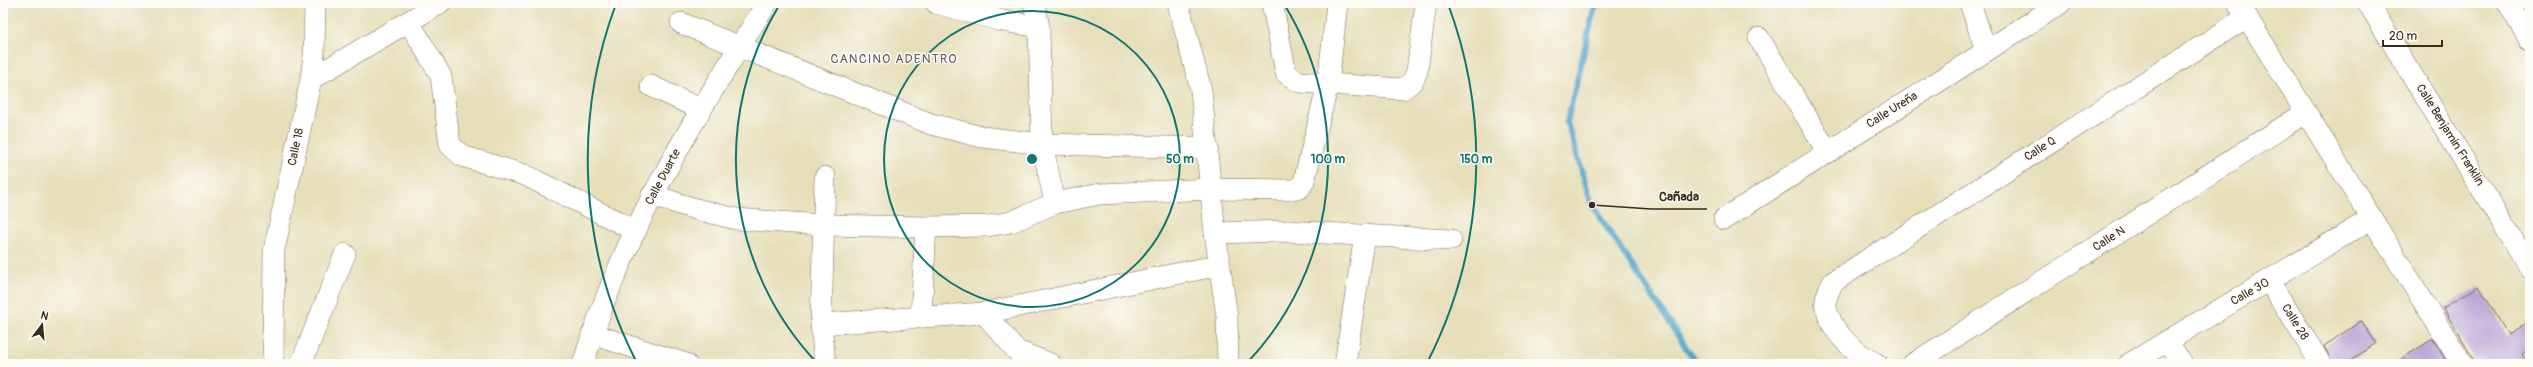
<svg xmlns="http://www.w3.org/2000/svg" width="2533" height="367" font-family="Pangolin,sans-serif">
<rect width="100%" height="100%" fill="#fdfcf7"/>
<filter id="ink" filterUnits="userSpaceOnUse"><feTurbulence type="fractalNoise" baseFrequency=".025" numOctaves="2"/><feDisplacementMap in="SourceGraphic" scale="8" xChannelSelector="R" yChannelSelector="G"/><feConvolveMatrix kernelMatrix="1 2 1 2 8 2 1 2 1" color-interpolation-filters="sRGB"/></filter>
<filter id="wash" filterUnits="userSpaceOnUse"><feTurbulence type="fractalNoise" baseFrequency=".012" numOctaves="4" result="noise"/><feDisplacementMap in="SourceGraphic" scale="16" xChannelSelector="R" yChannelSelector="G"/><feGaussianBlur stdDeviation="0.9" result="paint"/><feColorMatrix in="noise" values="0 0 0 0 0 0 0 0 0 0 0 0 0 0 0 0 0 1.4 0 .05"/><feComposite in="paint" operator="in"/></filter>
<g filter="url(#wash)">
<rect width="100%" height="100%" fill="#e7dfba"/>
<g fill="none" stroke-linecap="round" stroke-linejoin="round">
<polyline stroke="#4da4ca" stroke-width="6" points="1599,3 1594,10 1567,122 1592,205 1697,364"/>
</g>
<g id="blocks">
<g fill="#bba9d6">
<polygon points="2479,286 2508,335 2530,322 2530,348 2522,353 2529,364 2477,364 2468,350 2443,308"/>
<polygon points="2361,321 2376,343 2346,364 2333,364 2324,346"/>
<polygon points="2433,339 2447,363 2393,364"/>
</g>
</g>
</g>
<g filter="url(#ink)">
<use href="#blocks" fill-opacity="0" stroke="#776955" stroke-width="1"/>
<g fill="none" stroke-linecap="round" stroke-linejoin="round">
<defs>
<g id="minor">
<polyline points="936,3 1002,21 1039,27"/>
<polyline points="1034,3 1039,27 1042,144 1055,203"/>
<polyline points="1178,3 1201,90 1215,233 1227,317 1228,364"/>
<polyline points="1272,3 1286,73 1299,82 1403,89 1413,81 1417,71 1426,3"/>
<polyline points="1970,3 1986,51"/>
<polyline points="2238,3 2462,364"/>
<polyline points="2368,3 2530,268"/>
<polyline points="2508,3 2530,41"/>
<polyline points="409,22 441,76 450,145 462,156 525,175 636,231"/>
<polyline points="681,23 931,124 982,137 1042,144 1208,148"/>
<polyline points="1759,38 1827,151"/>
<polyline points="311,79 314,55 315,3"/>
<polyline points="651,86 700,109"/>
<polyline points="825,177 821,324 825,364"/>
<polyline points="652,195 692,208 736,219 823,225 926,227 988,226 1011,222 1055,203 1100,194 1211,189 1293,190 1300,188 1304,181 1328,84 1337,3"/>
<polyline points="1724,219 2061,3"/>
<polyline points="1215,233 1287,231 1451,240"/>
<polyline points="2269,281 2321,364"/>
<polyline points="984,313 1017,351 1051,364"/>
<polyline points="921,317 926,227"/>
<polyline points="821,324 984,313 1220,265"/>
<polyline points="592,334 686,364"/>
<polyline points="2167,341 2182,364"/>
<polyline points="273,364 274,250 311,79 440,3"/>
<polyline points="301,364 345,254"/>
<path d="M583,364C622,233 695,117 767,3"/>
<polyline points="1345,364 1365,235"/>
<path d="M1877,364C1854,352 1833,335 1826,308C1824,300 1829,290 1833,282L2247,17"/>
<polyline points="1913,364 2305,113"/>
<polyline points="2129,364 2371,219"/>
</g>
</defs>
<use href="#minor" stroke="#776955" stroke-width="22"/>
<use href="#minor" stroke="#fff" stroke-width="21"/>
</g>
</g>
<g fill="none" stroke="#0f766e" stroke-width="2">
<circle cx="1032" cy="159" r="148"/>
<path d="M817 363A296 296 0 0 1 780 4M1284 4A296 296 0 0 1 1247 363"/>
<path d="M636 361A444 444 0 0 1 616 4M1448 4A444 444 0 0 1 1428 361"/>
</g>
<g text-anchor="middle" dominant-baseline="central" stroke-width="3" stroke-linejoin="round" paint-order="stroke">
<g font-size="12" fill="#3b2a1e" stroke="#fdfcf7">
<text transform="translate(1892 110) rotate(-32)">Calle Ureña</text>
<text transform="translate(2450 135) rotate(58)">Calle Benjamin Franklin</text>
<text transform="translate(296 147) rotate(-78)">Calle 18</text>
<text transform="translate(2040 149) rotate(-33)">Calle Q</text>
<text transform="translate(663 177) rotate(-62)">Calle Duarte</text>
<text transform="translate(2109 239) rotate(-33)">Calle N</text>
<text transform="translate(2250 292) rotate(-30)">Calle 30</text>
<text transform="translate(2295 322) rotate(58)">Calle 28</text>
</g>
<g font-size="13" letter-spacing="1" fill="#68565e" stroke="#fdfcf7">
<text x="894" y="59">CANCINO ADENTRO</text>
</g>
</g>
<circle cx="1032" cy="159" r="6" fill="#0f766e" stroke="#fdfcf7" stroke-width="2"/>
<g font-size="12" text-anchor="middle" font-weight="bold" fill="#0f766e" stroke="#fdfcf7" stroke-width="3" stroke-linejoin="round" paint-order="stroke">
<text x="1180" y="163">50 m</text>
<text x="1328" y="163">100 m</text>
<text x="1476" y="163">150 m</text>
</g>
<path fill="none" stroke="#3b2a1e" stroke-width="1.5" d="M1592 205L1651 209H1707"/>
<circle fill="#3b2a1e" stroke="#fdfcf7" stroke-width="1.5" cx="1592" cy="205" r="4"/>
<g font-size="13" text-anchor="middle" font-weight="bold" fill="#3b2a1e" stroke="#fdfcf7" stroke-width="3" stroke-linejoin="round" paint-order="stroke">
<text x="1679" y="201">Cañada</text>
</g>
<rect width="2533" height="367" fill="none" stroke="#fdfcf7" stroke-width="16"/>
<g transform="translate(42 325) rotate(16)" stroke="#fdfcf7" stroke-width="3" paint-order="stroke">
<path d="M0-3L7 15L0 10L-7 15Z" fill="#3b2a1e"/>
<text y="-6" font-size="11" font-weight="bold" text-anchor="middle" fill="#3b2a1e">N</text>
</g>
<path d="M2383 40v6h59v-6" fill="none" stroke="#3b2a1e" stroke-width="2"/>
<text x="2389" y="40" font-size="12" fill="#3b2a1e" stroke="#fdfcf7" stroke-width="3" paint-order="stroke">20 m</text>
</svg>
